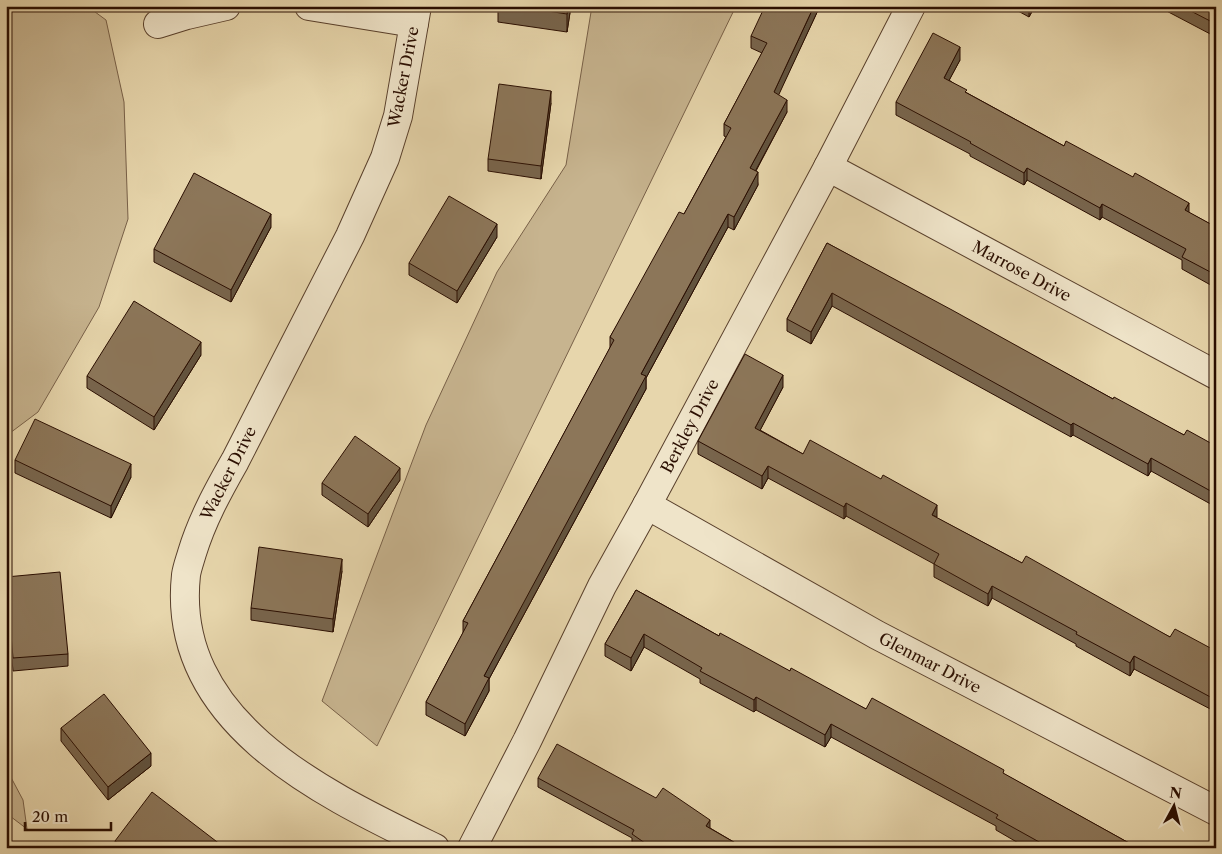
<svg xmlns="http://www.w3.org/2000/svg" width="1222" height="854" font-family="'Libre Caslon Text',serif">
<rect width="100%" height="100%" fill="#e7d6ac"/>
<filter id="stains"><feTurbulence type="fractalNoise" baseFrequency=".004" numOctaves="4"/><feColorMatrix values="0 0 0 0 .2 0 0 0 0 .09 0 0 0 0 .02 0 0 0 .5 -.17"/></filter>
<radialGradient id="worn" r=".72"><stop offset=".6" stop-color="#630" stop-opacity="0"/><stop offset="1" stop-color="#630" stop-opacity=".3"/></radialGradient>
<g fill="#c7b48f" stroke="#786048">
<polygon points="6,6 87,6 106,20 124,102 128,219 99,307 38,412 6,436"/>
<polygon points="592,6 736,6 377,746 322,701 426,425 497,272 566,165"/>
<polygon points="6,768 23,800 27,829 6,813"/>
</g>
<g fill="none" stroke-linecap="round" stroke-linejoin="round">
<defs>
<g id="minor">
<polyline points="309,6 414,23"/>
<path d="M417,6L398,116L385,158L350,236L235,461C218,491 202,520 192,553C190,560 187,568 186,575C170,723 324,794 435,848"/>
<polyline points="158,24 187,15 226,6"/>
<path id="s1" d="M828,167L1216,375"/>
<path id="s2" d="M647,505L877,635L1216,811"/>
<path id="s3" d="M472,848L527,741L602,586L647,505L828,167L911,6"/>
</g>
</defs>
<use href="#minor" stroke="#583f2b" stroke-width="30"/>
<use href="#minor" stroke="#efe4c9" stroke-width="28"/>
</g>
<g fill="#78654d" stroke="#290d00">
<polygon points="498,6 571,6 567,32 498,22"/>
<polygon points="820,6 778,95 787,112 756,171 758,185 734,230 728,227 646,378 646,389 489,679 489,691 465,736 426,715 426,702 463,633 463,621 610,348 610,337 684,214 726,137 724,136 724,124 762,53 751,48 751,36"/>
<polygon points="1009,6 1035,6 1029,17"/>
<polygon points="1138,6 1149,6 1147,11"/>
<polygon points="1157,6 1216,6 1216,37"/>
<polygon points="960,60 949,80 967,93 1064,146 1216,227 1216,288 1182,269 1182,260 1102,217 1100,220 1027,180 1024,185 970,156 970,154 896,115 896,102"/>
<polygon points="551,103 541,179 488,171 488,159"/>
<polygon points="271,227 231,302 154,262 154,249"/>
<polygon points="497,237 457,303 409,275 409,263"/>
<polygon points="827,243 1113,399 1184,435 1216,446 1216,507 1151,471 1148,476 1073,435 1071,437 832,306 811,344 787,331 787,319"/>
<polygon points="201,355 154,430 87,388 87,376"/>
<polygon points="783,387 760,430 803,454 937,518 1022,563 1170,637 1216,651 1216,712 1134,669 1130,676 1076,646 1076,644 992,598 988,606 934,577 934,564 846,516 844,519 768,478 762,489 698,454 698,441"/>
<polygon points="15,460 131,477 111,518 15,473"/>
<polygon points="400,480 368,527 322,495 322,483"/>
<polygon points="342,571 333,632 251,620 251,608"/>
<polygon points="6,577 68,654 68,666 13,671 6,597"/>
<polygon points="636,590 719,636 866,709 1004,774 1138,848 1027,848 996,830 996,826 831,737 825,747 756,710 754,712 700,683 700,679 644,647 631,671 605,656 605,644"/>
<polygon points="61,728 151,766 108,800 61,741"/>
<polygon points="538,778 710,828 744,848 638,848 632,843 632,838 538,787"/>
<polygon points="115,841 225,848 115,848"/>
</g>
<g fill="#62533e" stroke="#290d00">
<polygon points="568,6 571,6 567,32 567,14"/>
<polygon points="814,6 820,6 774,105 774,92"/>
<polygon points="1029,6 1035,6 1029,17"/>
<polygon points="960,47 960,60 944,90 944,78"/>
<polygon points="551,91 551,103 541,179 541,166"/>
<polygon points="787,100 787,112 750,181 750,168"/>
<polygon points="1027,168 1027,180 1024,185 1024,173"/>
<polygon points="758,172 758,185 734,230 734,217"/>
<polygon points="1189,203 1189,215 1185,210"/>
<polygon points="1102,204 1102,217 1100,220 1100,208"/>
<polygon points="271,214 271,227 231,302 231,290"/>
<polygon points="728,214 728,227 646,378 646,389 489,679 489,691 465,736 465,724 484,676 641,374"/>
<polygon points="497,224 497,237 457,303 457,291"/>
<polygon points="832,293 832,306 811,344 811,332"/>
<polygon points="201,342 201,355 154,430 154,417"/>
<polygon points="783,375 783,387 755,440 755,428"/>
<polygon points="1073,423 1073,435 1071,437 1071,425"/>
<polygon points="1151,458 1151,471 1148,476 1148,464"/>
<polygon points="131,464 131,477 111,518 111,506"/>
<polygon points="768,466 768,478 762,489 762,476"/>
<polygon points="400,468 400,480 368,527 368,514"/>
<polygon points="846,503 846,516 844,519 844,507"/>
<polygon points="937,505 937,517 932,515"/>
<polygon points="342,559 342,571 333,632 333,619"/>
<polygon points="992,586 992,598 988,606 988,594"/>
<polygon points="644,634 644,647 631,671 631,658"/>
<polygon points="1134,656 1134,669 1130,676 1130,663"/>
<polygon points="756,697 756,710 754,712 754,700"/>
<polygon points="831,724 831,737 825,747 825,735"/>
<polygon points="151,753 151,766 108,800 108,787"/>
<polygon points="710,820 710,829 706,826"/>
</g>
<g fill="#8c7659" stroke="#290d00">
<polygon points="515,6 568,6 567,14"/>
<polygon points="765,6 814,6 774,92 787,100 750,168 758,172 734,217 728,214 641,374 646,376 484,676 489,678 465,724 426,702 468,623 463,621 614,340 610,337 679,212 684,214 731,128 724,124 767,43 751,36"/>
<polygon points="1181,6 1216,6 1216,24"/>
<polygon points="933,33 960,47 944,78 967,90 965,92 1064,146 1066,141 1133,177 1135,173 1189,203 1185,210 1216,227 1216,275 1182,257 1186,249 1102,204 1100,208 1027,168 1024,173 970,143 971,142 896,102"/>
<polygon points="499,84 551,91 541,166 488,159"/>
<polygon points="194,173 271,214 231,290 154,249"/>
<polygon points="449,196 497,224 457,291 409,263"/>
<polygon points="827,243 952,310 1113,399 1114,397 1184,435 1187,430 1216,446 1216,494 1151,458 1148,464 1073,423 1071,425 832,293 811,332 787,319"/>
<polygon points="134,301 201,342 154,417 87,376"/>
<polygon points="745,354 783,375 755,428 803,454 810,440 881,479 883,475 937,505 932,515 1022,563 1026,556 1170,637 1175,629 1216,651 1216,700 1134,656 1130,663 1076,634 1077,632 992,586 988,594 934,564 939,554 846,503 844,507 768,466 762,476 698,441"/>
<polygon points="35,419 131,464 111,506 15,460"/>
<polygon points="355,436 400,468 368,514 322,483"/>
<polygon points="259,547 342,559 333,619 251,608"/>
<polygon points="60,572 68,654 13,658 6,577"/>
<polygon points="636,590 719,636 720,633 790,671 791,668 866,709 872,698 1004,770 1003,773 1138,848 1050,848 996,818 998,815 831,724 825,735 756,697 754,700 700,671 702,668 644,634 631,658 605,644"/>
<polygon points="104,694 151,753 108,787 61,728"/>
<polygon points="557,744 656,798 663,788 710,820 706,826 744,848 652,848 632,834 634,830 538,778"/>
<polygon points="152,792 225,848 124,848 115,841"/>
</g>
<g text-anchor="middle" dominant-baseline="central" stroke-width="5" stroke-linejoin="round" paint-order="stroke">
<g font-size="16" fill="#290d00" stroke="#efe4c9">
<text transform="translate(403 77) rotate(-79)">Wacker Drive</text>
<text stroke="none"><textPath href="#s1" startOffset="220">Marrose Drive</textPath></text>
<text stroke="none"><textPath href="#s3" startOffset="475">Berkley Drive</textPath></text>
<text transform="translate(228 473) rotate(-63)">Wacker Drive</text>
<text stroke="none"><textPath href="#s2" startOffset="324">Glenmar Drive</textPath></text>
</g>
</g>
<rect width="1222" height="854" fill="none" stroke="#e7d6ac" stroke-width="25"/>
<rect x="8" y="8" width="1207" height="839" fill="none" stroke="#290d00" stroke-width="2.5"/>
<rect x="12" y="12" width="1197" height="829" fill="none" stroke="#290d00"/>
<g transform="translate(1174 806) rotate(7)" stroke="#efe4c9" stroke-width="4" paint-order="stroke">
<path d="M0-4L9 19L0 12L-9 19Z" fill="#290d00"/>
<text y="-8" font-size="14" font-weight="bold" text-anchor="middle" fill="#290d00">N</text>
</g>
<path d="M25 822v8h86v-8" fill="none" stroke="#290d00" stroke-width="2.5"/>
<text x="32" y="822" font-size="15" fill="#290d00" stroke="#efe4c9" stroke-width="4" paint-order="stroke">20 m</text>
<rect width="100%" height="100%" filter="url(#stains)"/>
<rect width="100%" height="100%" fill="url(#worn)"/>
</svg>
